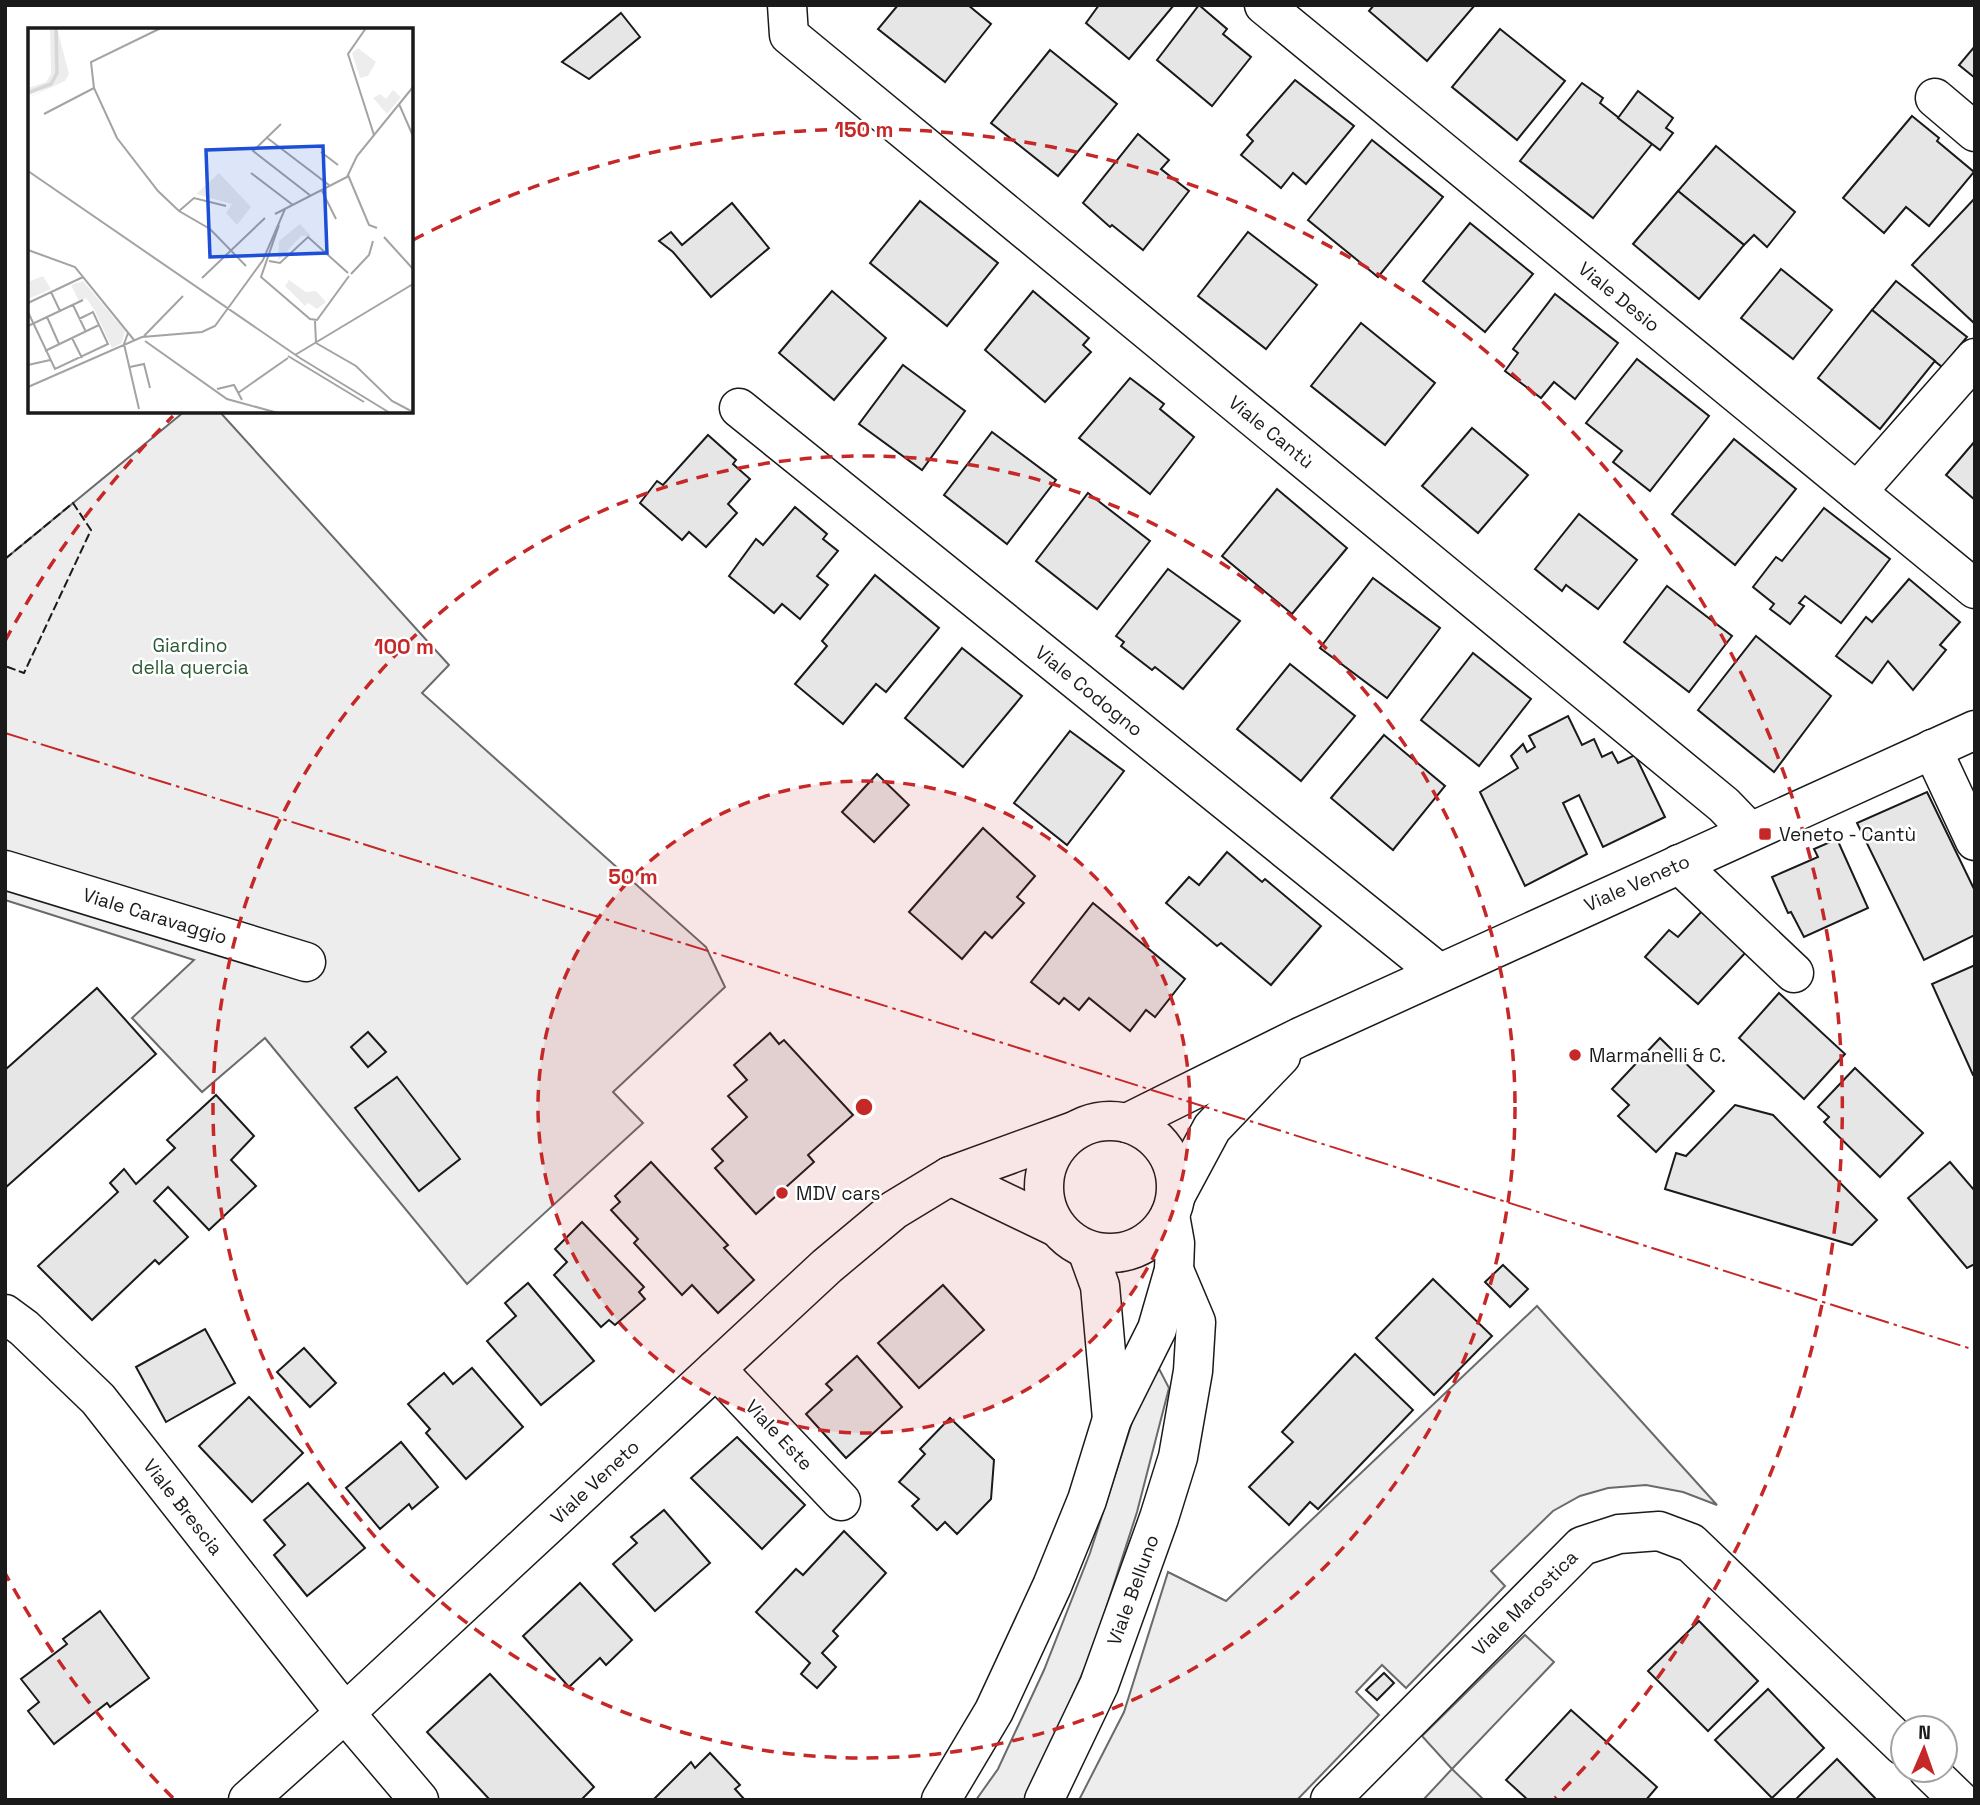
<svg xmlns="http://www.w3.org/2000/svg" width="1980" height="1805" font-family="'Space Grotesk',sans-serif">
<rect width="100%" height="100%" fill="#fff"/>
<g fill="#ededed" stroke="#6a6a6a" stroke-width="2">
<polygon points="185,411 219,411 449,665 422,693 706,947 725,987 613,1092 643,1123 467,1284 265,1038 202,1092 132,1018 194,960 5,900 5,559"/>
<polygon points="1537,1306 1717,1505 1683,1492 1646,1485 1608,1488 1580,1496 1553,1511 1491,1571 1505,1586 1406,1688 1382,1665 1356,1692 1379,1715 1297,1800 1079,1800 1124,1712 1168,1572 1226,1601"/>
<polygon points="1153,1357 1169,1388 1137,1512 1092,1652 1026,1800 976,1800 998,1769 1044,1670 1090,1553"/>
<polygon points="1525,1635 1554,1662 1452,1769 1484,1800 1423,1800 1452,1769 1422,1736"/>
</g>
<g fill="#e6e6e6" stroke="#1a1a1a" stroke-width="2">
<polygon points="898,5 968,5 991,24 945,82 878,29"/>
<polygon points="1099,5 1174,5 1129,59 1086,23"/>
<polygon points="1199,5 1227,29 1223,34 1251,57 1212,106 1157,60"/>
<polygon points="1374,5 1475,5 1427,61 1369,11"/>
<polygon points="621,13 640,37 589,79 562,62"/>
<polygon points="1500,29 1565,81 1517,140 1452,87"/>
<polygon points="1975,46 1975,78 1959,65"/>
<polygon points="1050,50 1117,104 1058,176 991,123"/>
<polygon points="1295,80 1354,126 1306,184 1293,173 1281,188 1241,155 1253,141 1247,135"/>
<polygon points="1582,83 1603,98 1600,103 1652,144 1593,218 1520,161"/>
<polygon points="1638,91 1673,118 1666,128 1673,133 1660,150 1618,118"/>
<polygon points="1912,116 1939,138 1937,141 1974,172 1929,226 1906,207 1884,233 1843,198"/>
<polygon points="1138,134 1169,160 1161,169 1189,191 1143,250 1112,225 1110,227 1083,203"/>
<polygon points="1372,140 1443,197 1378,277 1308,220"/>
<polygon points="1716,146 1795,212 1767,247 1754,235 1744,245 1678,191"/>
<polygon points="1678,191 1744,245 1699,299 1633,244"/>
<polygon points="1975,198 1975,322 1974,323 1912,265"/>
<polygon points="920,201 998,263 947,326 870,263"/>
<polygon points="732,203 769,248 711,297 673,252 659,241 671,232 682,245"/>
<polygon points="1470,223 1533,274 1485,332 1423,281"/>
<polygon points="1248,232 1317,285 1266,349 1198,296"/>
<polygon points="1781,269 1832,310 1793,359 1741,318"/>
<polygon points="1896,281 1967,337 1942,367 1872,310"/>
<polygon points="832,291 886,338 834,400 779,353"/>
<polygon points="1033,291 1089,338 1083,345 1091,352 1045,402 985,350"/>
<polygon points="1555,294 1618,343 1575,399 1554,382 1541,398 1505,371 1518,353 1513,349"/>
<polygon points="1872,310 1935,361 1880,429 1818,378"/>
<polygon points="1361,323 1435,383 1385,445 1311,386"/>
<polygon points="1637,359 1709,416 1650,491 1613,462 1622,451 1586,423"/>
<polygon points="903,365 965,411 922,470 859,424"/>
<polygon points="1130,378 1164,404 1160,409 1194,437 1150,494 1079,438"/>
<polygon points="1472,428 1528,475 1478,533 1422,486"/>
<polygon points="992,432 1056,480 1007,544 944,495"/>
<polygon points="708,435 736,460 733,464 750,479 728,504 737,513 706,547 689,532 682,540 640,503 657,481 663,485"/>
<polygon points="1734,439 1796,489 1735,565 1672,514"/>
<polygon points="1975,441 1975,500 1946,475"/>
<polygon points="1277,489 1347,548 1292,614 1222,556"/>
<polygon points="1088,493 1150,541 1097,609 1036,561"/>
<polygon points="795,507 827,534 823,539 838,551 817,576 828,585 800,619 782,604 774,613 729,576 756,539 763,545"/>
<polygon points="1824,508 1890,559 1841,623 1805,596 1799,603 1804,606 1790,624 1770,609 1774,604 1753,587 1776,557 1782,561"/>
<polygon points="1579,514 1637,560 1598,609 1566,585 1562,591 1535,569"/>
<polygon points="1168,569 1240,621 1183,689 1155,667 1152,670 1121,646 1124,642 1116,636"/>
<polygon points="875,575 939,628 886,692 876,684 843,724 795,684 827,646 822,641"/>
<polygon points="1373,578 1440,628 1387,698 1320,648"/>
<polygon points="1909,579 1960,622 1940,645 1946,650 1913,690 1888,661 1872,683 1836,656 1866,617 1872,622"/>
<polygon points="1667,586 1732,636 1689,692 1624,642"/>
<polygon points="1756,636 1831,696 1774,772 1698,710"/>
<polygon points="962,648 1022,696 963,767 905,718"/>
<polygon points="1473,653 1531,699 1479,766 1421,720"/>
<polygon points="1290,664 1355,716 1301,781 1237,729"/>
<polygon points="1568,716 1582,745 1594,739 1602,757 1612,752 1618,763 1635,755 1665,817 1603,847 1579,795 1563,803 1587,854 1525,886 1480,792 1518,768 1511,756 1523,744 1527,752 1535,747 1529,736"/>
<polygon points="1070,731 1124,771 1067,845 1014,803"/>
<polygon points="1384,735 1445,786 1393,850 1331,798"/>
<polygon points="877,774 909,805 874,842 842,812"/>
<polygon points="1927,792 1975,891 1975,935 1924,960 1857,823"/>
<polygon points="983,828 1035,876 1017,897 1024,903 992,938 985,932 962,959 909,912"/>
<polygon points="1837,839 1868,908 1804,937 1791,912 1788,913 1772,877 1818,857 1814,849"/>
<polygon points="1227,852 1262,882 1265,879 1321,926 1271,985 1221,943 1217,946 1166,903 1189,877 1199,885"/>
<polygon points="1093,903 1185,979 1155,1017 1146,1010 1130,1031 1089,998 1079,1010 1064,998 1059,1004 1031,982"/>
<polygon points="1703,910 1746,952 1698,1004 1645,957 1669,930 1678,937"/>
<polygon points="1975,965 1975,1075 1973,1075 1932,984"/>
<polygon points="97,988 156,1054 5,1188 5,1070"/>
<polygon points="1779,993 1845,1054 1804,1099 1739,1038"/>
<polygon points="368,1032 386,1052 368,1067 351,1047"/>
<polygon points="770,1033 779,1044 784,1040 853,1115 808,1155 814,1162 756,1214 715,1168 723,1161 712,1149 747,1117 728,1096 747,1080 734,1065"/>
<polygon points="1660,1038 1714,1091 1656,1152 1618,1116 1629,1105 1612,1089"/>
<polygon points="1855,1068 1923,1133 1880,1177 1824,1122 1829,1117 1818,1107"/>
<polygon points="397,1077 460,1159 419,1191 355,1108"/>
<polygon points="216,1095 254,1136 231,1160 256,1186 209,1230 168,1187 154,1201 188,1237 159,1264 155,1260 92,1320 38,1266 118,1192 110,1183 124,1169 136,1184 175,1148 167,1140"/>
<polygon points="1735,1105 1773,1115 1877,1220 1852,1245 1665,1189 1676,1153 1686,1156"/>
<polygon points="651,1162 728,1245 724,1248 754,1280 718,1313 692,1285 682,1295 634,1243 638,1239 611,1210 620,1202 615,1196"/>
<polygon points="1950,1162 1975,1191 1975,1264 1967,1268 1908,1198"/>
<polygon points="582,1222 644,1287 639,1292 645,1299 615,1325 609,1320 601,1327 554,1275 567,1262 555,1249"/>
<polygon points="1503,1265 1528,1289 1510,1307 1485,1282"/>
<polygon points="1433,1279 1492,1336 1434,1395 1376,1338"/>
<polygon points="528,1283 594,1361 541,1405 487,1341 516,1316 505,1303"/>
<polygon points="943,1285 984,1330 919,1388 878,1343"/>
<polygon points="205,1329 235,1383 166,1422 136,1367"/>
<polygon points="304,1348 336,1383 310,1407 277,1372"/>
<polygon points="1355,1354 1413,1410 1318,1509 1310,1502 1289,1525 1249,1487 1293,1442 1282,1432"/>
<polygon points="857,1356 902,1407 846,1458 806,1414 832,1390 826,1384"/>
<polygon points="472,1368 523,1427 466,1479 426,1433 430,1429 408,1404 444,1373 453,1384"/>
<polygon points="249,1397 303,1453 252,1502 199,1446"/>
<polygon points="950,1418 994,1460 991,1499 957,1534 945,1522 937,1530 912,1506 919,1499 899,1482 925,1454 920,1449"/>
<polygon points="737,1437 805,1505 762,1549 691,1478"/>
<polygon points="401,1442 438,1487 412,1509 409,1504 380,1529 346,1488"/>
<polygon points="308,1483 365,1548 307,1596 274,1555 285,1545 264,1520"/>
<polygon points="664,1510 710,1563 655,1611 613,1564 637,1543 631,1537"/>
<polygon points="844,1531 886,1573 833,1631 838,1636 822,1653 836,1667 817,1688 801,1674 810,1663 756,1612 796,1569 803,1575"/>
<polygon points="580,1583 632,1640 606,1665 600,1658 569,1687 523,1636"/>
<polygon points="100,1611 149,1678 110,1707 107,1703 54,1744 28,1711 39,1702 21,1679 67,1644 63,1639"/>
<polygon points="1699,1621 1758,1681 1708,1731 1648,1671"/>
<polygon points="1384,1673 1394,1683 1377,1700 1366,1690"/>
<polygon points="490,1674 594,1787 581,1800 490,1800 427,1732"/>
<polygon points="1768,1689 1824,1748 1772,1798 1715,1740"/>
<polygon points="1571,1710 1657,1787 1646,1800 1528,1800 1506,1780"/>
<polygon points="710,1753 740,1785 735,1789 745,1800 653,1800 691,1762 695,1768"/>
<polygon points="1837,1759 1877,1800 1795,1800"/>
</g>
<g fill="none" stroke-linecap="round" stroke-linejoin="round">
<defs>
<g id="minor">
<polyline points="787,5 789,35 1724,805 1750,832"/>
<polyline points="1264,5 1975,589"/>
<polyline points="1935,98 1975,132"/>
<polyline points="739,408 1439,973"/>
<polyline points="1857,492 1975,358"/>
<polyline points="1932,749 1975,841"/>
<polyline points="1679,864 1794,973"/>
<polyline points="5,870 306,962"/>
<polyline points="1056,1227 950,1176 1074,1131"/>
<polyline points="5,1314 24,1328 98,1399 345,1713 419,1800"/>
<polyline points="716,1369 841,1501"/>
<polyline points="1928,1770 1959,1800"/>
<polyline points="248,1800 345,1713 827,1266 894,1210 950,1176"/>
<polyline points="1044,1800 1099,1685 1159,1518 1178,1457 1193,1371 1196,1322 1174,1270"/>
<polyline points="1330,1800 1582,1546 1619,1534 1659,1531 1691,1543 1903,1746"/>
</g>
<g id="secondary">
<circle cx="1110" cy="1187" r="66"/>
<polyline points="1127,1123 1300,1037 1975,730"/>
<polyline points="1176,1195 1212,1128 1281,1056"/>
<polyline points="1087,1250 1100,1286 1112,1419"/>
<polyline points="941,1800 994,1711 1052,1586 1087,1500 1112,1419 1157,1329 1174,1270 1175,1243 1170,1215"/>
</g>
</defs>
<use href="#minor" stroke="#1a1a1a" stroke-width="41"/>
<use href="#secondary" stroke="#1a1a1a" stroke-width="41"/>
<use href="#minor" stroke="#fff" stroke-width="38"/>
<use href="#secondary" stroke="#fff" stroke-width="38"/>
<polyline stroke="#1a1a1a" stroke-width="2" stroke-dasharray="9 3.5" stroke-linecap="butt" points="5,559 73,503 91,530 24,673 5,666"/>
<polyline stroke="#c62828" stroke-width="2" stroke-dasharray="24 5 3.5 5" stroke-linecap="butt" points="5,733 908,1013 1975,1350"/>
</g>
<circle cx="864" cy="1107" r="326" fill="#c62828" fill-opacity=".12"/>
<g fill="none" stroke="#c62828" stroke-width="3.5" stroke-dasharray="12 9">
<circle cx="864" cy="1107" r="326"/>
<circle cx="864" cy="1107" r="651"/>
<path d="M173 1798A977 977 0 0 1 5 1573M5 641A977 977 0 0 1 173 416M413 240A977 977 0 0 1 1555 1798"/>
</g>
<g fill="#c62828" stroke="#fff" stroke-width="2.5">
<rect x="1758" y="827" width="14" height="14" rx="3.5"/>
<circle cx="1575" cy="1055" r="7"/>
<circle cx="782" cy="1193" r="7"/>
</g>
<g text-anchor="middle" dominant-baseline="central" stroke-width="5" stroke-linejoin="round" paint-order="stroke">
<g font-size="19" fill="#1a1a1a" stroke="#fff">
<text transform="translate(1619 297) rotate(39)">Viale Desio</text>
<text transform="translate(1271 432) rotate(39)">Viale Cantù</text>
<text transform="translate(1089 691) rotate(39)">Viale Codogno</text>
<text transform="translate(1637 883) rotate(-24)">Viale Veneto</text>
<text transform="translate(155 916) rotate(17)">Viale Caravaggio</text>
<text transform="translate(779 1435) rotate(47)">Viale Este</text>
<text transform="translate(595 1482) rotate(-43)">Viale Veneto</text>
<text transform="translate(183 1507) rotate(52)">Viale Brescia</text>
<text transform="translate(1133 1590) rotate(-70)">Viale Belluno</text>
<text transform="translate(1525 1603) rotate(-45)">Viale Marostica</text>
</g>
<g font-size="19" fill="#2b5a34" stroke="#fff">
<text x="190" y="645">Giardino<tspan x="190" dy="22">della quercia</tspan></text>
</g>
<g font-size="19" fill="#1a1a1a" stroke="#fff" text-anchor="start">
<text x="1779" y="834">Veneto - Cantù</text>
<text x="1589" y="1055">Marmanelli &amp; C.</text>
<text x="796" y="1193">MDV cars</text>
</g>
</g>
<g transform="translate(28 28)">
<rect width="385" height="385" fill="#fff"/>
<path d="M22,0H27L28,45L22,55L0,64V60L18,54L23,46ZM29,0L41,46L37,53L0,70L24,57L30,46ZM330,20L348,34L340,48L332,50L324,25ZM365,62L373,69L359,86L345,70L352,66L358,71ZM191,145L223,179L209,197L198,185L204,176L168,166ZM272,196L283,208H273L250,233L251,213ZM15,248L23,261L0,271V254ZM261,252L278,264L288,263L298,274L289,281L280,275L277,278L257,258ZM55,253L97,303L94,315L84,320L67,283L58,270L51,273L43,257Z" fill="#ededed"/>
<path fill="none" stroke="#d7d7d7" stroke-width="3.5" d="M0,65L23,56L29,45L28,0"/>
<path fill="none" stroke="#a3a3a3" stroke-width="2" d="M133,0L63,34L66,60L89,110L130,163L151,183L182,201L218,238M338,0L320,26L346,107M371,76L385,108M16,86L66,60M253,96L225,123L283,168M238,109L301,157M293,124L310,137M0,143L272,330L362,385M223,145L265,177M320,147L341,197L349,200M294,163L308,191M151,183L166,170L198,178M247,186L319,149L329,128L385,59M251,197L233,249L282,291L289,292L321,248M356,209L385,241M0,222L47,239L106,312M241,233L252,235L280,209L320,245M323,246L341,227L345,213M174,250L237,190M23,264L32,283M0,275L55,249M45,277L58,304M0,284L27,341L80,316L65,284L51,291M19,289L31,316M287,293L288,315L328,338L364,373L385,384M0,298L55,272M100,305L96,316L111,381M116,308L155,268M44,310L54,330M117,313L199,371L250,385M17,323L71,297M267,327L385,256M260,328L336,374M0,337L22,332M102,339L116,336L122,360M0,359L114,309L174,304L187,298L235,232L257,181M189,361L206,357L214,372M210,365L260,330"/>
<path fill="#1d4ed8" fill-opacity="0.15" stroke="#1d4ed8" stroke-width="3.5" d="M295,118L299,225L182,229L178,122Z"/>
<rect width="385" height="385" fill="none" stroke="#1a1a1a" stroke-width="3.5"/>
</g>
<circle cx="864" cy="1107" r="10" fill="#c62828" stroke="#fff" stroke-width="3.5"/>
<g font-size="21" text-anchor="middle" font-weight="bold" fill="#c62828" stroke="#fff" stroke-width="5" stroke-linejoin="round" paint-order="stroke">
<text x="864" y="137">150 m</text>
<text x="404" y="654">100 m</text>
<text x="633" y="884">50 m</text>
</g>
<rect width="1980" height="1805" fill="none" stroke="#1a1a1a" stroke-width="14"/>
<g transform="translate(1924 1749) rotate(2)"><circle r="33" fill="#ffffff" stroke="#a3a3a3" stroke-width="2"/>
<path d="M0-5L12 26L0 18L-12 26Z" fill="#c62828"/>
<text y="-10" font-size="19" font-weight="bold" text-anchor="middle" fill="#1a1a1a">N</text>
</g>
</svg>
